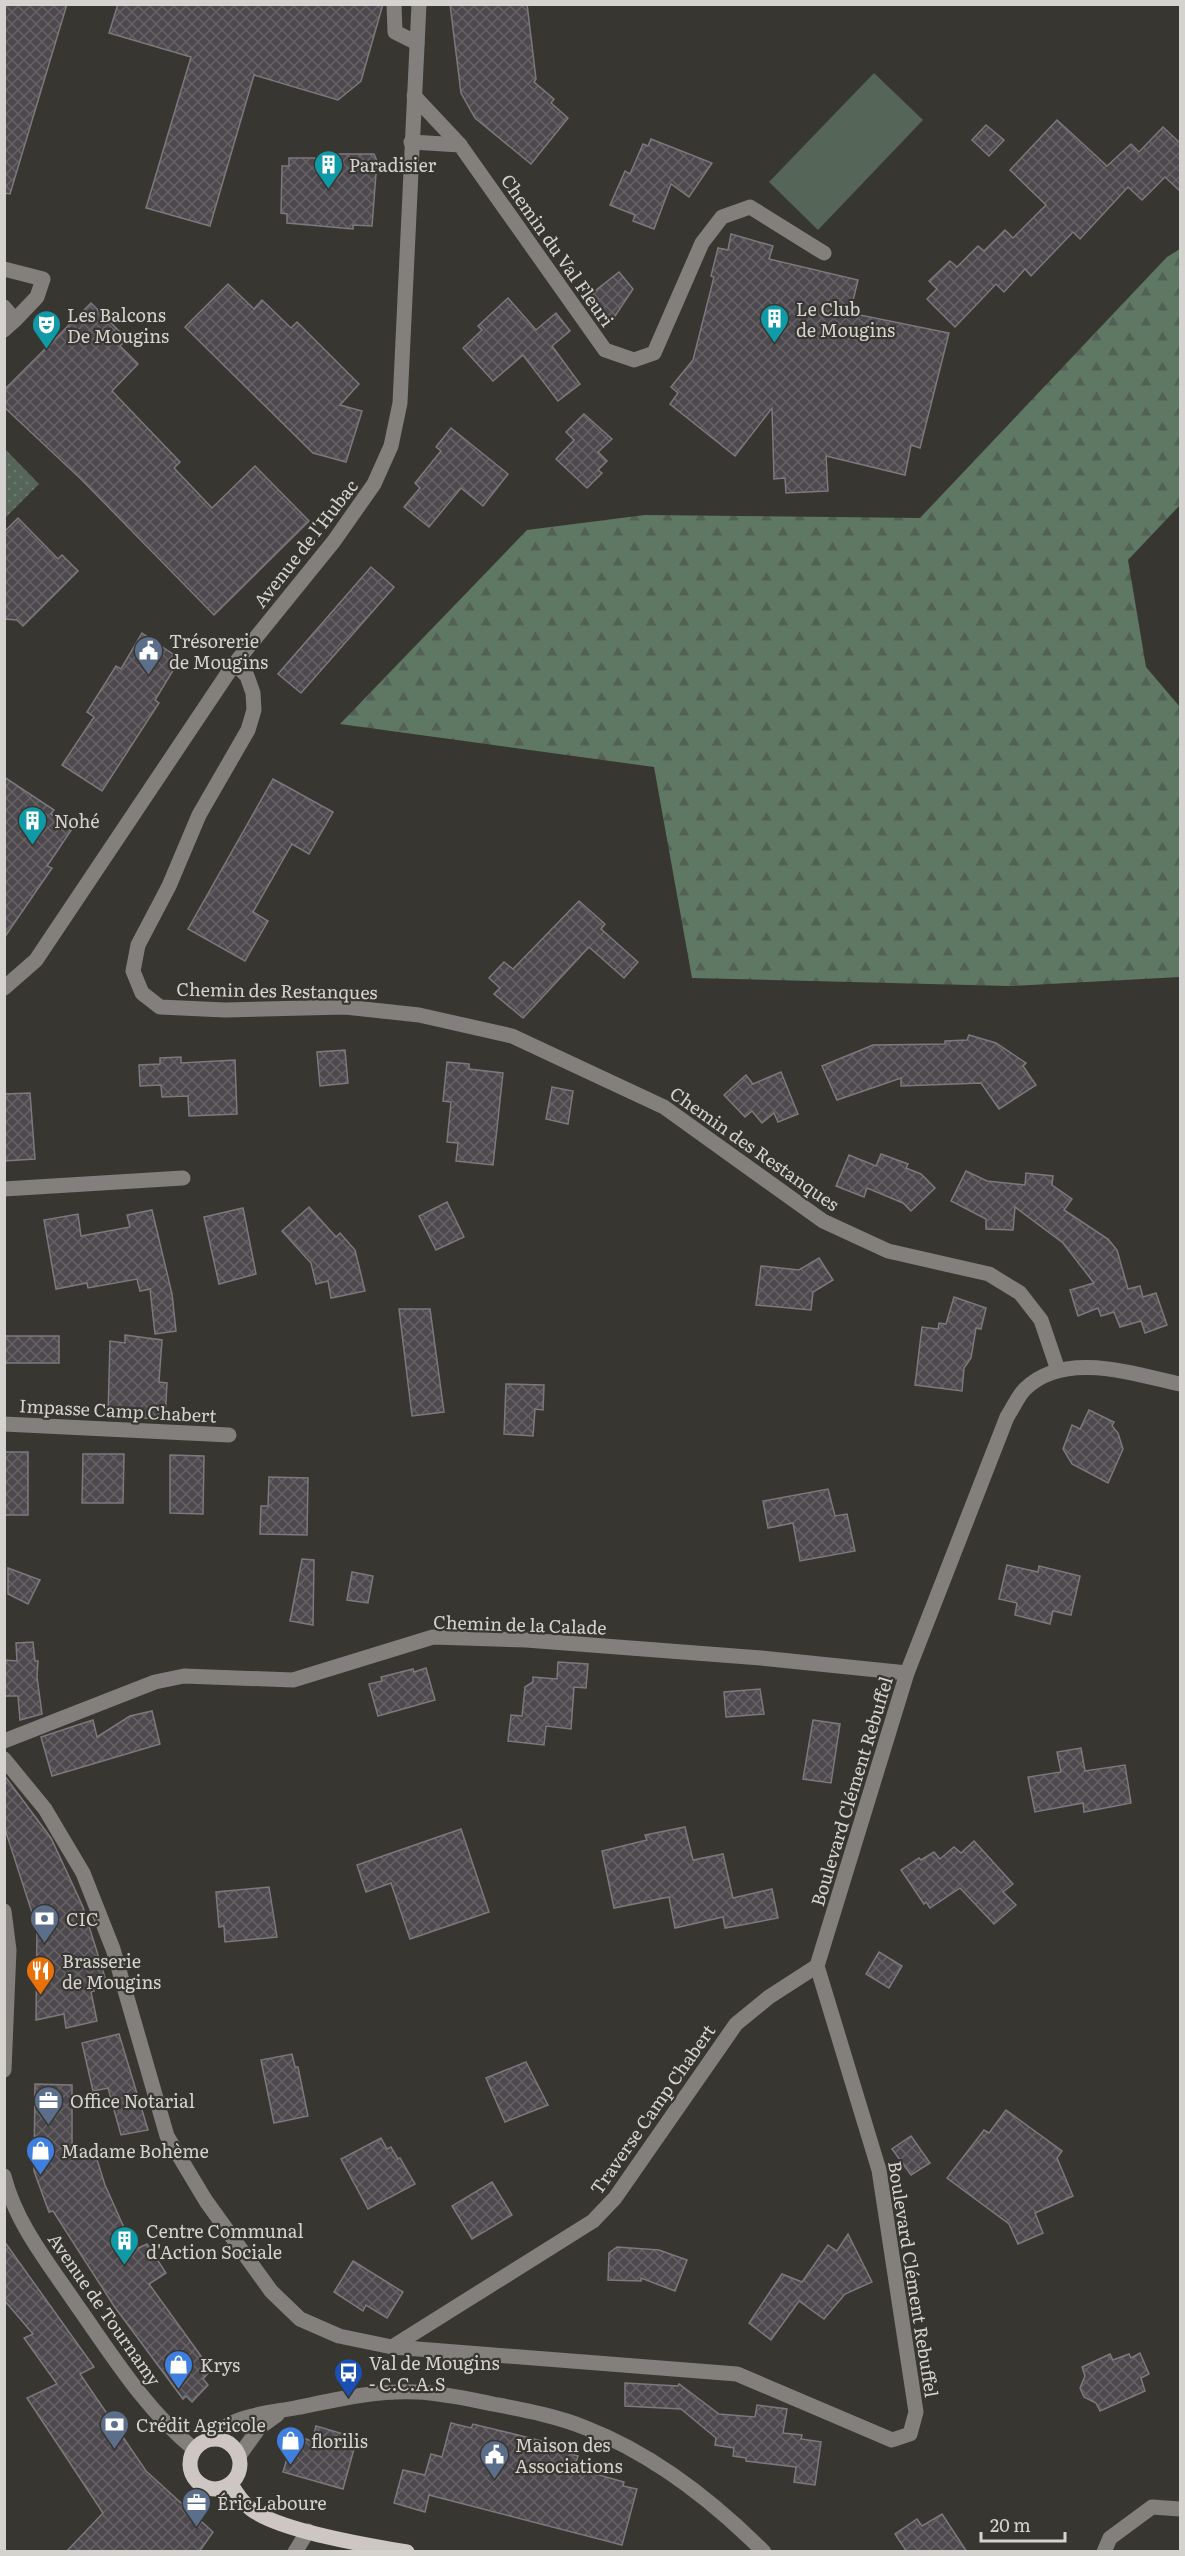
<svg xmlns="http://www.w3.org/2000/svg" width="1185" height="2556" font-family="Literata,serif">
<defs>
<pattern id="forest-firs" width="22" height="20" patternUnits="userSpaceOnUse" patternTransform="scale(1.5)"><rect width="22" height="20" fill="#5f7864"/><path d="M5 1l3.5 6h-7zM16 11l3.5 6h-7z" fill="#536155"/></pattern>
<pattern id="park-dots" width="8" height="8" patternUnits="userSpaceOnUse" patternTransform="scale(1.5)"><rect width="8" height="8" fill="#556558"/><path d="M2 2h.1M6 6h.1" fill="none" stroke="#6d7a6f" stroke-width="1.8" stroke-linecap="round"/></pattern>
<pattern id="building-cross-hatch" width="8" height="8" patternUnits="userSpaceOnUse" patternTransform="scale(1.5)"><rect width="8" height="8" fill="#4d484d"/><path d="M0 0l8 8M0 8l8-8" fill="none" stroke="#666266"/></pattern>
</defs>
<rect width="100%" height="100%" fill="#383630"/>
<polygon fill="#556558" points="874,73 923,120 818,230 769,182"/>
<polygon fill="url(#forest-firs)" points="1180,249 1180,505 1128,560 1146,667 1180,707 1180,977 1009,986 692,978 654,767 340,724 527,530 645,515 920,518 1167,257"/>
<polygon fill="url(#park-dots)" points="5,449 39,484 5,518"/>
<g fill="url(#building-cross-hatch)" stroke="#7e787d" stroke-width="1.5">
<polygon points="4,4 67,4 10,194 4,193"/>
<polygon points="118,4 383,4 361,81 338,100 254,75 210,226 146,208 191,57 109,33"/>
<polygon points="450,4 527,4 536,79 534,82 554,99 551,103 568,118 531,164 475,118 461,93"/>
<polygon points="1057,120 1107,166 1131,144 1139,152 1163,127 1180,143 1180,191 1165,177 1142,200 1128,187 1080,239 1073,232 1031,276 1025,269 1004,292 996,284 955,327 927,299 937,289 929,281 950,261 957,267 978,246 984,251 1005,230 1013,238 1046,205 1010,170"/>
<polygon points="986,125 1004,140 989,156 972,140"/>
<polygon points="651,139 712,163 689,197 671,184 654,229 633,221 635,215 610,205 625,171 630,174 643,144 648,146"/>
<polygon points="330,154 374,154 377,161 372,226 353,225 353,229 287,223 287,214 281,213 282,166 289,166 289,158 329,158"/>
<polygon points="731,234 773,246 769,259 858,280 850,313 949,333 920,448 911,445 905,475 826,456 828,491 786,493 785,478 774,479 772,408 735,456 670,404 678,393 671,387 693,360 714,277 711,276 718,248 728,250"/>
<polygon points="619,272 633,289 611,322 590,295"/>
<polygon points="228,284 254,309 262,300 291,328 297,322 359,384 340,405 362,411 346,462 313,453 185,327"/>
<polygon points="508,298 536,330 556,313 570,331 552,346 580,384 558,401 523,355 493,381 463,348 482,330 478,326"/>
<polygon points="91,303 127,339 120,346 138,364 112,391 180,462 174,468 212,508 255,466 309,521 214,615 82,480 4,407 4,390"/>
<polygon points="584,414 612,439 598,452 607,461 598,470 602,473 587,488 556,459 574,440 566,432"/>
<polygon points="451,428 508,474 483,506 461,488 429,527 404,507 420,488 415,483 441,451 436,447"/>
<polygon points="18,518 58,559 62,555 78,571 23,626 17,620 4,619 4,532"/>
<polygon points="371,567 394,587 301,693 278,674"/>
<polygon points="142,633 180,659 155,700 159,703 102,791 62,765 94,717 87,712 116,666 121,669"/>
<polygon points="4,777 54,810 51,814 72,829 47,866 52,868 4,938"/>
<polygon points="273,779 333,812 309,854 292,844 253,912 268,921 245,961 188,929"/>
<polygon points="579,901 605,924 601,929 638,962 624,978 589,947 523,1018 494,994 500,988 489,978 504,962 513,969"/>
<polygon points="969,1035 996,1043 1026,1063 1023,1066 1036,1085 999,1109 981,1083 901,1086 901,1078 837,1100 822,1066 873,1045 945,1044 945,1041 967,1040"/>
<polygon points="345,1050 348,1083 320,1086 317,1052"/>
<polygon points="181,1057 181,1063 235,1060 237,1114 189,1116 188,1096 162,1097 161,1085 140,1086 139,1065 160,1064 160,1058"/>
<polygon points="447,1062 469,1064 469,1069 503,1073 493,1165 456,1161 458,1143 447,1142 451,1102 443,1101"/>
<polygon points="781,1072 798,1114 778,1122 774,1113 762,1123 752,1111 745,1117 724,1095 746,1075 753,1084"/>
<polygon points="552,1087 573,1091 568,1124 546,1119"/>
<polygon points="30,1093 35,1159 4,1161 4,1094"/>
<polygon points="881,1154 908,1164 906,1168 921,1174 935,1188 911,1211 903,1203 867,1188 864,1197 836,1186 849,1155 876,1166"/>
<polygon points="966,1171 987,1181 1025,1185 1026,1173 1053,1176 1052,1185 1072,1199 1064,1210 1108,1239 1117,1250 1128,1289 1140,1286 1143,1297 1156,1293 1167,1325 1145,1333 1141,1321 1120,1327 1114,1312 1101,1316 1098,1308 1078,1316 1070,1290 1094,1283 1063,1243 1015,1207 1013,1230 986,1229 986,1219 951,1201"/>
<polygon points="447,1202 464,1237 436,1250 419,1216"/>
<polygon points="309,1207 336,1237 340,1233 355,1250 365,1291 331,1298 328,1281 316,1284 311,1263 282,1231"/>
<polygon points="243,1208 256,1274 219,1284 204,1217"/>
<polygon points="152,1210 172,1294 176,1331 155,1334 150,1289 140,1291 137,1279 88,1288 87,1283 56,1289 44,1220 78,1214 81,1236 130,1227 127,1215"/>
<polygon points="819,1258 833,1280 813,1292 811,1310 756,1305 761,1266 799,1270"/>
<polygon points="954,1297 986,1308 981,1329 976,1328 971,1358 964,1368 962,1391 915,1385 922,1327 938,1329 939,1323 946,1324"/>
<polygon points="399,1309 430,1309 444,1412 412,1416"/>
<polygon points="125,1335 162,1340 159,1382 167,1383 165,1420 108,1415 110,1341 125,1343"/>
<rect x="4" y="1336" width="55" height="27"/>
<polygon points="506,1384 544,1385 543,1410 535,1409 533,1436 504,1434"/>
<polygon points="1089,1410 1114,1422 1112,1426 1118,1433 1123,1449 1108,1483 1072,1464 1063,1449 1072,1425 1080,1429"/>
<rect x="4" y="1452" width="24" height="63"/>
<polygon points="83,1454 124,1454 123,1503 82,1503"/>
<polygon points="170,1455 204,1456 203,1514 170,1513"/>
<polygon points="269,1477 308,1478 307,1535 260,1534 261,1506 268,1506"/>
<polygon points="828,1489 835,1516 847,1514 855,1551 800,1561 793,1523 768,1528 763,1501"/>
<polygon points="302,1559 314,1560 313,1625 290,1621"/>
<polygon points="1007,1565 1038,1572 1039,1566 1080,1576 1071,1615 1053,1611 1050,1624 1015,1615 1017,1603 999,1599"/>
<polygon points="8,1568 40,1580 28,1604 8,1594"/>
<polygon points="352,1572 373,1576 368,1603 347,1600"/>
<polygon points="33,1642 35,1661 38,1661 37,1677 42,1714 20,1720 18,1696 4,1696 4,1660 17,1661 16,1643"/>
<polygon points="558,1662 588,1664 586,1688 574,1687 571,1729 546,1726 544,1745 508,1741 511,1715 522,1716 525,1687 533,1682 533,1677 557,1679"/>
<polygon points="426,1668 435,1700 378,1716 369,1684 382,1681 381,1677 413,1669 414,1672"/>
<polygon points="760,1689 764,1714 726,1717 724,1692"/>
<polygon points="152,1711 160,1744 52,1776 41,1737 93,1720 97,1737 130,1716"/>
<polygon points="813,1720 840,1724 831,1783 803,1779"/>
<polygon points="1081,1748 1085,1771 1125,1765 1131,1803 1084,1812 1083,1803 1035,1812 1028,1777 1061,1772 1057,1752"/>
<polygon points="4,1775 51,1838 83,1907 107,1984 93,1986 94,1991 91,1992 97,2021 66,2028 64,2014 36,2020 37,1928 4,1826"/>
<polygon points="685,1827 693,1860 723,1854 733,1898 772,1889 778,1918 725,1928 723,1917 675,1928 669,1897 614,1908 602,1851 647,1840 645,1835"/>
<polygon points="461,1829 489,1912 410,1939 391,1883 366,1892 357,1865"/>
<polygon points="974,1841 1013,1884 1003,1892 1016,1905 994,1924 960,1888 930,1908 926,1902 924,1904 901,1870 919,1858 921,1860 934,1852 940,1859 954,1847 961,1853"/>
<polygon points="269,1887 277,1937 225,1942 224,1926 219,1927 216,1892"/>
<polygon points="879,1952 902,1966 889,1988 866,1974"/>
<polygon points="119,2034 148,2130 121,2135 108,2088 93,2091 82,2043"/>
<polygon points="292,2054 295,2067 298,2067 308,2116 274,2123 261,2060"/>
<polygon points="526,2062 548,2105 505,2122 486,2078"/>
<polygon points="35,2084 72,2085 72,2157 94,2150 105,2185 134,2250 147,2244 166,2273 149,2284 211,2370 203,2379 208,2385 192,2402 186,2396 183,2399 114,2306 53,2211 49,2212 34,2171"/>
<polygon points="1006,2110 1062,2151 1057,2158 1073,2196 1035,2213 1043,2233 1018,2244 1009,2224 947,2178 984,2130 989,2133"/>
<polygon points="911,2136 930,2163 911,2175 892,2149"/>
<polygon points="381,2138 387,2149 391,2147 398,2159 400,2158 415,2184 368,2209 341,2159"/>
<polygon points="492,2182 512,2215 472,2239 452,2206"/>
<polygon points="848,2234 872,2282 845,2294 824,2319 799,2301 771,2340 749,2323 782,2274 802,2282 828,2245 837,2251"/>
<polygon points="4,2241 94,2367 80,2374 146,2471 213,2532 199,2552 66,2552 103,2513 27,2398 57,2384 24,2338 33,2334 4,2300"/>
<polygon points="617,2247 659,2250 687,2260 675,2291 641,2278 641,2281 608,2280 609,2253"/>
<polygon points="353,2261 403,2292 387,2318 366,2305 363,2311 334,2292"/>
<polygon points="1140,2353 1149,2374 1141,2378 1145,2391 1100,2411 1096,2403 1084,2397 1080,2388 1085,2376 1082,2367 1110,2354 1113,2360 1129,2354 1131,2358"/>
<polygon points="625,2383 678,2386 679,2384 719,2414 755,2417 757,2405 787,2409 783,2433 802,2435 801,2439 821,2442 815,2485 794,2482 796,2467 746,2461 746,2458 733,2456 734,2448 715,2445 716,2438 681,2409 625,2406"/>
<polygon points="451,2423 471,2428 473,2424 558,2445 557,2450 578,2456 574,2468 624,2482 623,2486 637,2489 622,2545 429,2495 425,2512 394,2503 403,2470 425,2475 431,2454 442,2457"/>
<polygon points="316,2426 357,2438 343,2489 283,2472 294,2435 312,2441"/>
<polygon points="942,2514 967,2552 907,2552 895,2534 917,2519 922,2526"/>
</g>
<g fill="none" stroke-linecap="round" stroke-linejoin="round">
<g stroke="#827f7d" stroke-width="15">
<polyline points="394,4 395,32 417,43"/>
<polyline points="414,96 460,145"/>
<polyline points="411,142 460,145 605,350 634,360 654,353 702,243 722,217 750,207 824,253"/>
<polyline points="4,269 43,279 37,297 15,320"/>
<polyline points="4,307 15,320 4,330"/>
<polyline points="235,664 247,676 253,693 254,710 248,730 199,815 169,886 138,945 133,971 142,993 160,1007 225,1010 345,1007 419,1015 512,1036 664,1107 823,1221 888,1251 989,1274 1020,1293 1041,1320 1058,1370"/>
<polyline points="4,988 36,960 232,667 334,541 374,484 391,446 400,403 419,4"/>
<polyline points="4,1189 183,1178"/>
<polyline points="4,1424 229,1435"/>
<polyline points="4,1741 155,1682 184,1676 293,1680 433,1637 526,1640 761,1658 907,1673"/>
<path d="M4,1759L45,1809L83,1873L113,1949L167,2136L206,2201L271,2291L300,2319L339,2336L392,2347L737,2374L892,2440L910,2434L916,2412L879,2170L817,1966L907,1673L1007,1417C1013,1408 1018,1396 1025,1389C1065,1350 1133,1374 1180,1384"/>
<polyline points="4,1911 9,1950 4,2070"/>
<path d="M4,2176C16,2224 49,2264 76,2304C112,2355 145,2409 194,2449"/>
<polyline points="392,2347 593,2221 615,2198 736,2024 769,1997 817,1966"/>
<path d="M213,2439C228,2415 270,2413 295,2408C335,2400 376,2390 417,2392C442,2393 469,2399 493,2404C524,2410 557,2416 586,2428C653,2454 714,2502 764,2552"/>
<polyline points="239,2456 259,2428 277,2415"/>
<polyline points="295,2552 308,2531"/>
<polyline points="1104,2552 1110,2538 1152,2507 1180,2509"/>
</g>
<g stroke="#cdc6c3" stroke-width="15">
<circle cx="215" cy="2464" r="25"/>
<path d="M231,2484C236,2493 242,2502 251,2509C279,2531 370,2546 407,2552"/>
</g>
</g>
<defs>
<symbol id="building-pin" viewBox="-11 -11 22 30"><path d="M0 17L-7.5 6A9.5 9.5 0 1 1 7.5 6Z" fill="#0f9aa8" stroke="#383630"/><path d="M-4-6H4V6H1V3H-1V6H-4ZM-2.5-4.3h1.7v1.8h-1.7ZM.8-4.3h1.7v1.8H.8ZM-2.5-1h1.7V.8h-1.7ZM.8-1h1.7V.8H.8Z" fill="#fff"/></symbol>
<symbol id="theatre-pin" viewBox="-11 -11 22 30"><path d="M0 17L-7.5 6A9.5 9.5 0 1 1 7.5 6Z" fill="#0f9aa8" stroke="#383630"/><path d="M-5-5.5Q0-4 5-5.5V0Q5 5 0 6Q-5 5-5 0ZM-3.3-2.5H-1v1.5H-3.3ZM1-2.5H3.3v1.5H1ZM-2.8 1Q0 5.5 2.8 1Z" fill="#fff"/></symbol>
<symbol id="civic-pin" viewBox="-11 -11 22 30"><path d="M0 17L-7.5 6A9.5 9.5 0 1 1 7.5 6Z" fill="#5c6f8a" stroke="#383630"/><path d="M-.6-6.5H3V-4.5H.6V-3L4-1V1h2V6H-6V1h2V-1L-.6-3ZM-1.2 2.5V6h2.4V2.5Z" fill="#fff"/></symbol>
<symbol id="bank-pin" viewBox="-11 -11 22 30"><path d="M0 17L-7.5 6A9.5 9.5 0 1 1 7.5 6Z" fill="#5c6f8a" stroke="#383630"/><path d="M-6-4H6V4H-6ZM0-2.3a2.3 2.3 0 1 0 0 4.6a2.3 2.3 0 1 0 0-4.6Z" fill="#fff"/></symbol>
<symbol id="restaurant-pin" viewBox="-11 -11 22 30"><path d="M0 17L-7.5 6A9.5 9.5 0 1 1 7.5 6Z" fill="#e8710a" stroke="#383630"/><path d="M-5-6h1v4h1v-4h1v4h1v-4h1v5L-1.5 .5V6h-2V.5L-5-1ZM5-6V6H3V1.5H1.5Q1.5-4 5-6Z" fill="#fff"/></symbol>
<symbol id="office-pin" viewBox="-11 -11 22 30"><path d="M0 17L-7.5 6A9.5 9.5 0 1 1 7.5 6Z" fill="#5c6f8a" stroke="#383630"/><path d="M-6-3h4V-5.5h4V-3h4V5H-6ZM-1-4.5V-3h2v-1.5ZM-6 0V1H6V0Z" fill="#fff"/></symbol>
<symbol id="shop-pin" viewBox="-11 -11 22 30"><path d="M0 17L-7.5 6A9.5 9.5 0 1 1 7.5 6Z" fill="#3f7fe0" stroke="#383630"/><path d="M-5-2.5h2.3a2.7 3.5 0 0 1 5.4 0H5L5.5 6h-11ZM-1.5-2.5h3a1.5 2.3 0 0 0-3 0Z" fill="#fff"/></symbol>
<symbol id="bus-pin" viewBox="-11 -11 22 30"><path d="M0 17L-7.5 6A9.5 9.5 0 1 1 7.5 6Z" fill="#1a4fb4" stroke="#383630"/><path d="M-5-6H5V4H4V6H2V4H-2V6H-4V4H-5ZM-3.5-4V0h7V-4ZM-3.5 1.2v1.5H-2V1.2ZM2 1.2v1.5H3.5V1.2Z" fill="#fff"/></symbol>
</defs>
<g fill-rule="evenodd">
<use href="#building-pin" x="312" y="148" width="33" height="45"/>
<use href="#building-pin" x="758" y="302" width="33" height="45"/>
<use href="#theatre-pin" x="30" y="308" width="33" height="45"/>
<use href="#civic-pin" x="132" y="634" width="33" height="45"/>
<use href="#building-pin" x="16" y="804" width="33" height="45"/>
<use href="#bank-pin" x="28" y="1902" width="33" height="45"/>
<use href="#restaurant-pin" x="24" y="1954" width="33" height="45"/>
<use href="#office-pin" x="32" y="2084" width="33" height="45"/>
<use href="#shop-pin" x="24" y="2134" width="33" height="45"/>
<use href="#building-pin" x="108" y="2224" width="33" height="45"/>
<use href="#shop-pin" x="162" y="2348" width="33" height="45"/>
<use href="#bus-pin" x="332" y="2356" width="33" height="45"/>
<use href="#bank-pin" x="98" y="2408" width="33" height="45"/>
<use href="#shop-pin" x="274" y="2424" width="33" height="45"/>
<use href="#civic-pin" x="478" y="2438" width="33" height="45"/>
<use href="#office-pin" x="180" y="2486" width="33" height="45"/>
</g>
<g text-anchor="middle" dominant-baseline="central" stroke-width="4.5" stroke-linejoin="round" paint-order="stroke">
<g font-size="18" fill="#d4d3cf" stroke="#383630" text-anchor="start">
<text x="349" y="164">Paradisier</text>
<text x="796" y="308">Le Club<tspan x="796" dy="21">de Mougins</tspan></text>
<text x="67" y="314">Les Balcons<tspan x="67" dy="21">De Mougins</tspan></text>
<text x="169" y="640">Trésorerie<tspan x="169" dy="21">de Mougins</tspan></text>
<text x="54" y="820">Nohé</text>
<text x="66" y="1918">CIC</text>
<text x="62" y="1960">Brasserie<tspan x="62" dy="21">de Mougins</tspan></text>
<text x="70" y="2100">Office Notarial</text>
<text x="61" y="2150">Madame Bohème</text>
<text x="146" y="2230">Centre Communal<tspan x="146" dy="21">d'Action Sociale</tspan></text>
<text x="369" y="2362">Val de Mougins<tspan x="369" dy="21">- C.C.A.S</tspan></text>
<text x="200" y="2364">Krys</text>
<text x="136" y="2424">Crédit Agricole</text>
<text x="311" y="2440">florilis</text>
<text x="515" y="2444">Maison des<tspan x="515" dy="21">Associations</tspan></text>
<text x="217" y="2502">Éric Laboure</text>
</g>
<g font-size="18" fill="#d4d3cf" stroke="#383630">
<text transform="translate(558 250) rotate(55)">Chemin du Val Fleuri</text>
<text transform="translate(305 543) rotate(-52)">Avenue de l'Hubac</text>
<text transform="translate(277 990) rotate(1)">Chemin des Restanques</text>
<text transform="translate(755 1148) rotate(35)">Chemin des Restanques</text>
<text transform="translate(118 1410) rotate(3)">Impasse Camp Chabert</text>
<text transform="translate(520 1624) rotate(2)">Chemin de la Calade</text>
<text transform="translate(851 1791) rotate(-73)">Boulevard Clément Rebuffel</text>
<text transform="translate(652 2109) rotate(-55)">Traverse Camp Chabert</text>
<text transform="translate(914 2279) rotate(81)">Boulevard Clément Rebuffel</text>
<text transform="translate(105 2309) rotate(55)">Avenue de Tournamy</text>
</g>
</g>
<rect width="1185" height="2556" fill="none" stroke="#d4d3cf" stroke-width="12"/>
<path d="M981 2532v9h84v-9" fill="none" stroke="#d4d3cf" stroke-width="3"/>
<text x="990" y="2532" font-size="18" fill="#d4d3cf" stroke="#383630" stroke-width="4.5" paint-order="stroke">20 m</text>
</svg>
